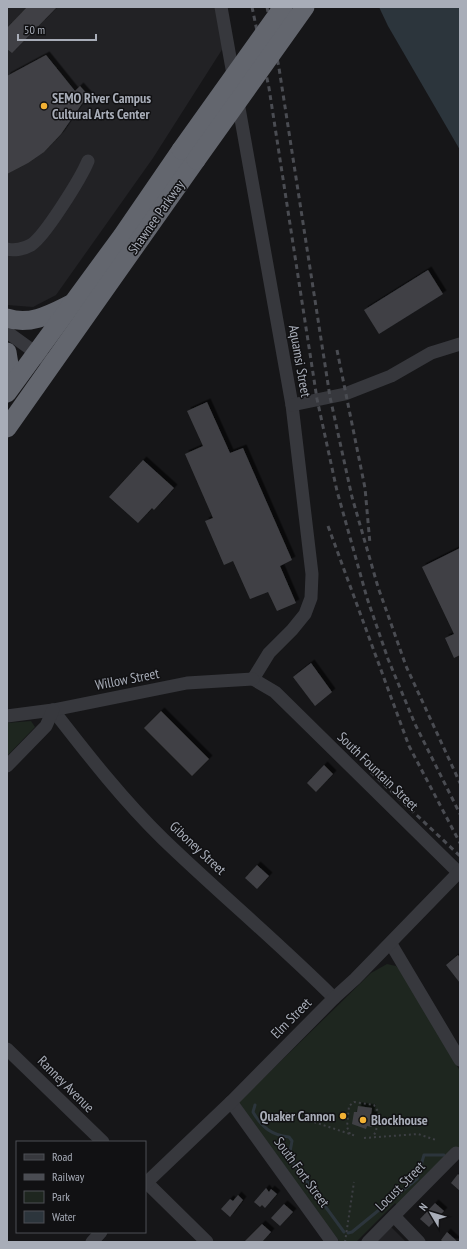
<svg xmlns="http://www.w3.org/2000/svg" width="467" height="1249" font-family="'PT Sans Narrow',sans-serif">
<defs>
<filter id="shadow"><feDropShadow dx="3.5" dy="-3.5" stdDeviation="0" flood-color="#0009"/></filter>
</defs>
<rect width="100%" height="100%" fill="#161618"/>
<g fill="#222225">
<polygon points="7,7 215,7 223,48 153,158 56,295 33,307 7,305"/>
<polygon points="390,1226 406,1242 375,1242"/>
</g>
<g fill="#1e261f">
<polygon points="31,721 35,727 7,756 7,723"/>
<polygon points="387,964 396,966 401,971 460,1071 460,1147 399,1207 395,1203 356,1242 340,1242 239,1109 239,1102 371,973"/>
</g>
<polygon fill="#2c353c" points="379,7 460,7 460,150 388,26"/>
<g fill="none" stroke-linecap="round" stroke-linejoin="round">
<g stroke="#2c353c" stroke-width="3">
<path d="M255,1105L253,1112C262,1128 272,1135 289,1137L292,1141L289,1157L344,1232"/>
<polyline points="348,1233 352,1232 417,1179 424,1155 444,1155"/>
</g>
</g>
<g fill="#404145" filter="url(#shadow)">
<polygon points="27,7 57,7 12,53 7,49 7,28"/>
<polygon points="46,55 75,91 80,86 88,95 61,134 44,152 28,163 7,174 7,76"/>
<polygon points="428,270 443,294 379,334 364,310"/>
<polygon points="207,402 230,453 243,448 292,560 280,566 296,603 277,611 268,592 250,599 233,561 224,565 205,521 213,518 185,454 203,446 187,411"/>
<polygon points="143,460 174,488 154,510 152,508 138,523 109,497"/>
<polygon points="460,548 460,655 454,658 445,638 454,634 422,567"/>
<polygon points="311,663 332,692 315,706 293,677"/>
<polygon points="161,711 209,759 192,776 144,728"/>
<polygon points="324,765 333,774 316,792 307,783"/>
<polygon points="257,865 269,876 257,889 245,878"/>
<polygon points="458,955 460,958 460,983 446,965"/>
<polygon points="358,1106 372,1108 371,1115 374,1115 372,1127 367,1126 366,1129 352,1124 354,1112 357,1112"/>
<polygon points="458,1174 460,1176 460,1191 451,1183"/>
<polygon points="266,1188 269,1192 271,1189 277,1194 265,1208 262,1205 260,1207 254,1202"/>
<polygon points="238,1195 243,1200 230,1217 221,1209 230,1199 233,1201"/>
<polygon points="435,1203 444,1211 429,1227 420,1219"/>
<polygon points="284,1204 293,1212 280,1226 271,1218"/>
<polygon points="262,1224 271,1232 262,1242 247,1242 245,1241"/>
<polygon points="447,1232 458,1242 443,1242 441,1240"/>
</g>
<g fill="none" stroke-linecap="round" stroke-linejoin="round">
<g stroke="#3d3f44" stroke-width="2" stroke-dasharray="2 3" stroke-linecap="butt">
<polyline points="281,1111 356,1136"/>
<polyline points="350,1134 347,1127 349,1106 354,1102 374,1105 379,1113 376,1131 373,1137"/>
<polyline points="364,1138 418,1134 436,1140"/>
<polyline points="345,1242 354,1182"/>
</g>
<g stroke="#37383d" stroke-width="13">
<polyline points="221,7 292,405 312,574 311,598 305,614 292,630 269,653 253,679 275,692 459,873"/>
<path d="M7,249C14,251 24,249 31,245C45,236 81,178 88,161"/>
<polyline points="7,332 43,358"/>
<polyline points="292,405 345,394 391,376 431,353 460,344"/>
<path d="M53,710C88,755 122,799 163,839C219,893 279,943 334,998"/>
<polyline points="7,716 53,710 187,683 253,679"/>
<polyline points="7,766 46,726 53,710"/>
<polyline points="391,944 460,1060"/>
<polyline points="7,1049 103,1142"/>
<polyline points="231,1102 332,1242"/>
<polyline points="145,1181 207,1242"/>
<polyline points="145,1184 231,1102 334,998 355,979 460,871"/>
<polyline points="394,1216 419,1242"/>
<polyline points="92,1242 101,1232"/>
<polyline points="368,1242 456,1153"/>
</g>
<g stroke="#63666e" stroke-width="19">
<path d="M7,318C30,326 51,314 71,304"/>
<polyline points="7,352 10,371 7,386"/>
<polyline points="7,393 122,236 181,150"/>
<polyline points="7,428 196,160"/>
</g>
<g stroke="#4a4c52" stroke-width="3" stroke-dasharray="5 4" stroke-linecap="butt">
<polyline points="252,7 269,88 317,399 337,491 367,598 388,659 415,724 460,814"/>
<polyline points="267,7 279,68 330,397 352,497 378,587 406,666 460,783"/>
<polyline points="337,350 365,488 370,544"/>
<polyline points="328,526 409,746 460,843"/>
<polyline points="371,772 460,856"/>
</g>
<g stroke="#63666e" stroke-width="19">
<polyline points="181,150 283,7"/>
<polyline points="196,160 305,7"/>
</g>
</g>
<g fill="#f2b134" stroke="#111113" stroke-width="1.5">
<circle cx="44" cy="106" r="4"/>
<circle cx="343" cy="1116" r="4"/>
<circle cx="363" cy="1120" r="4"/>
</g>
<g text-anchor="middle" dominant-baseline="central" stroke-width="3" stroke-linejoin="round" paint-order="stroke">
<g font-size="14" font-weight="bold" fill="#a8adb8" stroke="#111113" text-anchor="start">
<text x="52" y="98">SEMO River Campus<tspan x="52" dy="16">Cultural Arts Center</tspan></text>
<text x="335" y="1116" text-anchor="end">Quaker Cannon</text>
<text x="371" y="1120">Blockhouse</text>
</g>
<g font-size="14" fill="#a8adb8" stroke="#111113">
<text transform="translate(156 217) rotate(-55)">Shawnee Parkway</text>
<text transform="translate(300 361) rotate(80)">Aquamsi Street</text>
<text transform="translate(127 679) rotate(-11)">Willow Street</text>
<text transform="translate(378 771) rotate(44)">South Fountain Street</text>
<text transform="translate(198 848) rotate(43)">Giboney Street</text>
<text transform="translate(291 1018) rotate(-45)">Elm Street</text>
<text transform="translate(66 1084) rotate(45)">Ranney Avenue</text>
<text transform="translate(302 1172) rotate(54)">South Fort Street</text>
<text transform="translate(400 1186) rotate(-45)">Locust Street</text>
</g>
</g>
<rect width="467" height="1249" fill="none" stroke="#a8adb8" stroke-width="16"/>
<rect x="16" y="1141" width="130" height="92" fill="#111113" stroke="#4d4f55"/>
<rect x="24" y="1154" width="20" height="6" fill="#37383d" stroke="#4d4f55"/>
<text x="52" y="1161" font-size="12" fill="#a8adb8">Road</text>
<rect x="24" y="1174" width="20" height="6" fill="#4a4c52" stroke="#4d4f55"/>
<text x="52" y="1181" font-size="12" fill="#a8adb8">Railway</text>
<rect x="24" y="1191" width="20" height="12" fill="#1e261f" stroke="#4d4f55"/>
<text x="52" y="1201" font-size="12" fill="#a8adb8">Park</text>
<rect x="24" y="1211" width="20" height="12" fill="#2c353c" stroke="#4d4f55"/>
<text x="52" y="1221" font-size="12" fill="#a8adb8">Water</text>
<g transform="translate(431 1213) rotate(308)" stroke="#111113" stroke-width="3" paint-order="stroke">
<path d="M0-3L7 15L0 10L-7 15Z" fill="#a8adb8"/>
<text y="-6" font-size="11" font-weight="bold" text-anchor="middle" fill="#a8adb8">N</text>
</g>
<path d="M18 34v6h78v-6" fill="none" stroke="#a8adb8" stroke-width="2"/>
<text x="24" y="34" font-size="12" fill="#a8adb8" stroke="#111113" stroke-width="3" paint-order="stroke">50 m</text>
</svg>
